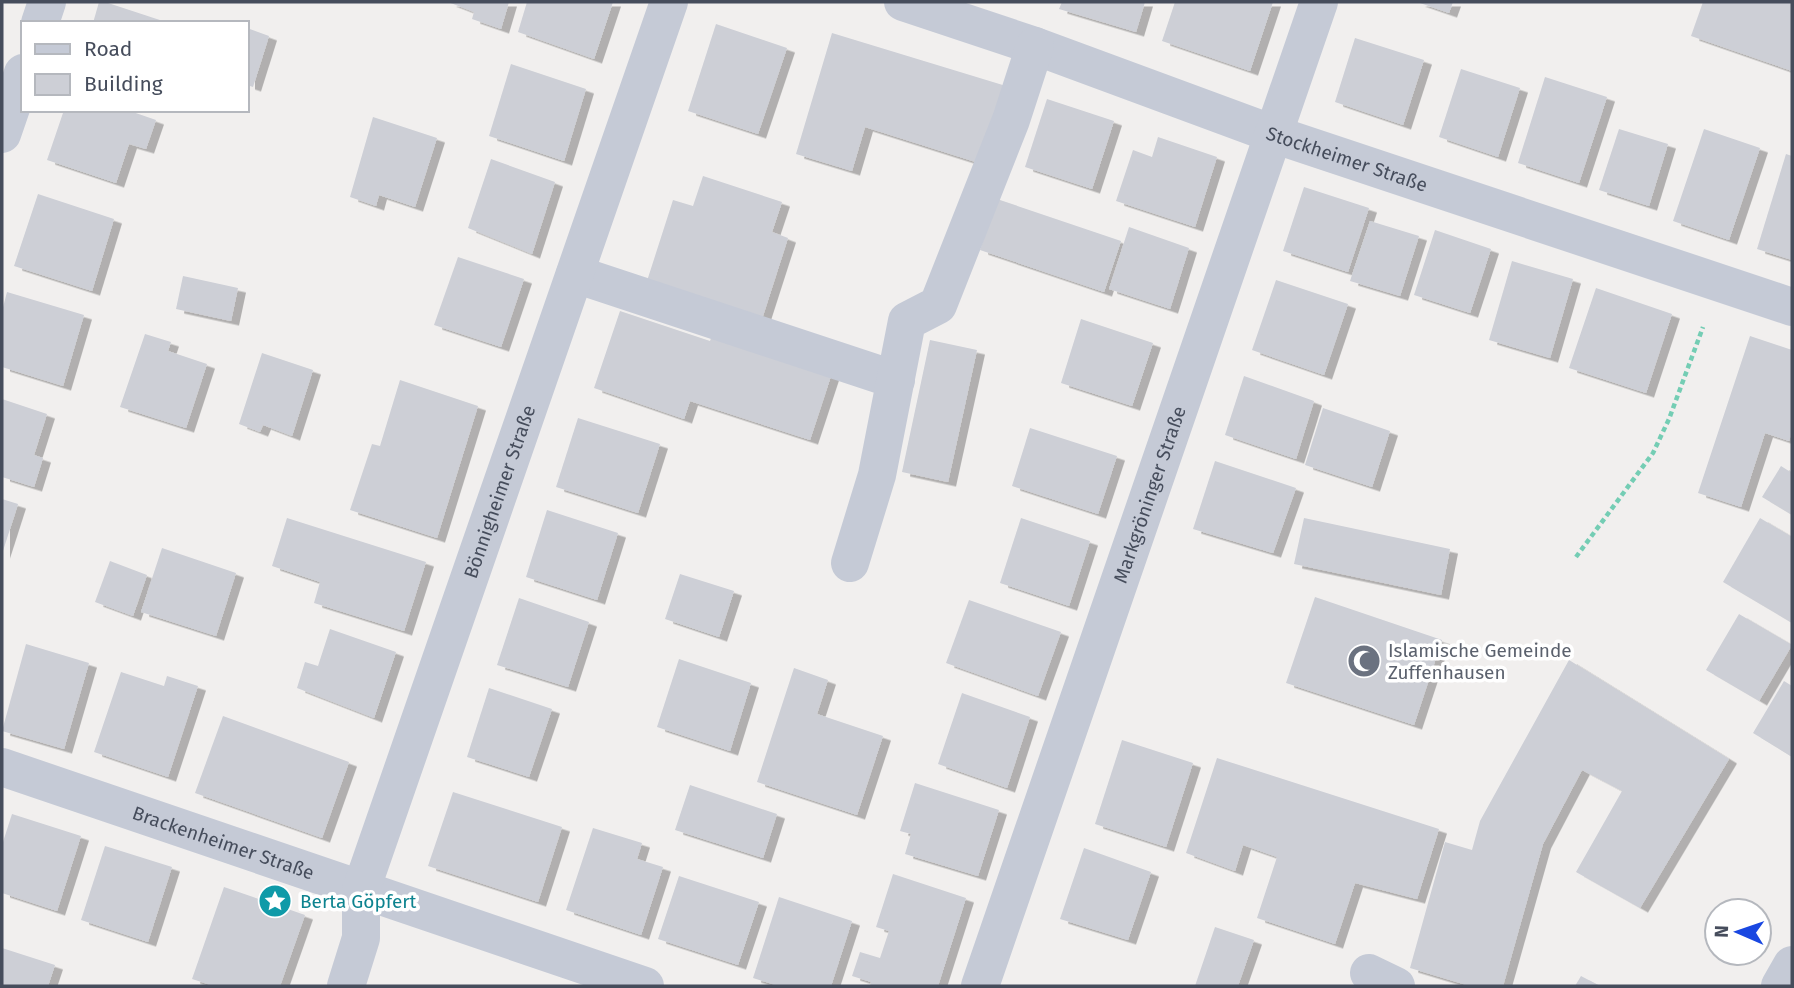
<svg xmlns="http://www.w3.org/2000/svg" width="1794" height="988" font-family="'Fira Sans',sans-serif">
<defs>
<filter id="shadow"><feDropShadow dx="8" dy="4.5" stdDeviation="0" flood-color="#0004"/></filter>
</defs>
<rect width="100%" height="100%" fill="#f1efee"/>
<g fill="#cdcfd6" filter="url(#shadow)">
<polygon points="99,2 105,2 169,23 93,23"/>
<polygon points="448,2 509,2 501,29 472,19 474,12"/>
<polygon points="527,2 613,2 594,59 518,32"/>
<polygon points="1062,2 1145,2 1136,32 1059,9"/>
<polygon points="1175,2 1273,2 1250,71 1162,41"/>
<polygon points="1417,2 1453,2 1449,13"/>
<polygon points="1703,2 1792,2 1792,71 1691,36"/>
<polygon points="716,24 787,48 758,134 688,111"/>
<polygon points="247,28 269,36 253,87 247,85"/>
<polygon points="832,33 1006,86 982,164 865,127 852,171 796,154"/>
<polygon points="1355,38 1424,60 1403,125 1335,102"/>
<polygon points="511,64 586,89 564,161 489,136"/>
<polygon points="1461,69 1520,88 1498,157 1439,137"/>
<polygon points="1545,77 1607,97 1579,183 1518,163"/>
<polygon points="1047,99 1114,121 1092,189 1025,167"/>
<polygon points="64,110 127,110 156,120 146,149 129,144 116,183 47,160"/>
<polygon points="373,117 437,138 415,207 379,195 376,206 350,197"/>
<polygon points="1619,129 1668,144 1649,206 1599,190"/>
<polygon points="1704,129 1760,148 1729,240 1673,221"/>
<polygon points="1158,137 1217,157 1195,227 1116,201 1133,150 1152,157"/>
<polygon points="1786,154 1792,156 1792,260 1757,249"/>
<polygon points="491,159 555,182 532,254 468,228"/>
<polygon points="703,176 782,202 772,232 788,238 762,319 647,281 673,200 693,206"/>
<polygon points="1304,187 1369,208 1348,272 1283,251"/>
<polygon points="38,194 114,219 92,291 14,266"/>
<polygon points="997,199 1121,241 1104,292 980,250"/>
<polygon points="1370,221 1419,236 1400,296 1350,281"/>
<polygon points="1129,227 1189,248 1170,309 1109,289"/>
<polygon points="1435,230 1491,249 1470,313 1414,295"/>
<polygon points="458,257 524,279 501,347 434,325"/>
<polygon points="1512,261 1573,279 1550,358 1489,340"/>
<polygon points="183,276 238,288 231,321 176,309"/>
<polygon points="1276,280 1348,304 1324,375 1252,350"/>
<polygon points="1596,288 1672,314 1646,393 1569,368"/>
<polygon points="7,292 84,315 63,386 2,367 2,311"/>
<polygon points="620,311 710,341 713,333 832,373 810,440 690,401 684,419 594,388"/>
<polygon points="1081,319 1153,343 1132,406 1061,383"/>
<polygon points="145,334 171,342 168,351 207,364 186,428 120,407"/>
<polygon points="1750,336 1792,350 1792,431 1789,441 1765,433 1741,507 1698,493"/>
<polygon points="930,340 977,350 948,482 902,472"/>
<polygon points="262,353 313,370 292,436 263,425 260,432 239,424"/>
<polygon points="1244,376 1314,401 1296,459 1225,435"/>
<polygon points="400,380 478,406 437,538 350,510 372,444 380,446"/>
<polygon points="2,399 47,414 34,455 43,458 34,487 2,477"/>
<polygon points="1323,408 1390,431 1372,487 1305,465"/>
<polygon points="578,418 660,444 638,513 556,487"/>
<polygon points="1030,428 1117,456 1098,514 1012,486"/>
<polygon points="1215,461 1296,488 1273,553 1193,529"/>
<polygon points="1781,466 1792,473 1792,515 1762,497"/>
<polygon points="2,499 18,504 2,554"/>
<polygon points="547,510 618,533 597,600 526,577"/>
<polygon points="287,518 426,562 404,631 314,603 320,582 272,566"/>
<polygon points="1021,518 1090,541 1069,606 1000,583"/>
<polygon points="1304,518 1450,549 1441,595 1294,564"/>
<polygon points="1760,518 1792,537 1792,623 1723,582"/>
<polygon points="162,548 236,573 216,636 141,612"/>
<polygon points="110,561 147,575 133,616 95,602"/>
<polygon points="680,574 734,591 719,637 665,619"/>
<polygon points="1315,597 1442,640 1414,725 1286,683"/>
<polygon points="519,598 589,622 568,687 497,665"/>
<polygon points="969,600 1061,632 1038,696 946,663"/>
<polygon points="1739,614 1792,645 1759,701 1706,670"/>
<polygon points="330,629 396,652 374,718 297,688 305,662 318,666"/>
<polygon points="26,644 89,663 64,749 2,731"/>
<polygon points="679,659 751,683 730,751 657,727"/>
<polygon points="1569,660 1729,759 1640,908 1576,872 1622,791 1582,770 1543,844 1503,986 1470,986 1410,968 1445,842 1472,850 1480,821"/>
<polygon points="794,668 828,680 817,714 883,736 857,815 757,782"/>
<polygon points="121,672 164,686 167,676 198,686 168,777 94,752"/>
<polygon points="1784,681 1792,686 1792,757 1753,733"/>
<polygon points="489,688 552,709 529,777 467,757"/>
<polygon points="962,693 1030,717 1007,788 938,764"/>
<polygon points="223,716 349,762 322,838 195,793"/>
<polygon points="1122,740 1193,763 1166,847 1095,824"/>
<polygon points="1217,758 1439,829 1417,899 1355,883 1335,944 1257,918 1277,857 1243,845 1235,871 1186,853"/>
<polygon points="915,783 999,810 978,876 905,854 911,834 900,831"/>
<polygon points="690,785 777,814 763,858 675,830"/>
<polygon points="453,792 562,827 538,902 428,866"/>
<polygon points="12,814 81,836 57,911 2,893 2,845"/>
<polygon points="593,828 642,843 637,859 663,867 641,935 566,910"/>
<polygon points="105,846 172,867 148,942 81,920"/>
<polygon points="1084,848 1151,872 1128,940 1060,919"/>
<polygon points="893,874 966,898 938,986 870,986 871,982 852,976 860,952 880,958 889,931 876,927"/>
<polygon points="679,876 759,902 738,965 658,939"/>
<polygon points="224,887 305,915 280,986 214,986 192,979"/>
<polygon points="779,897 852,921 831,986 779,986 753,978"/>
<polygon points="1215,927 1254,940 1238,986 1195,986"/>
<polygon points="2,948 55,965 48,986 2,986"/>
<polygon points="1581,976 1600,986 1575,986"/>
</g>
<g fill="none" stroke-linecap="round" stroke-linejoin="round">
<polyline stroke="#74cdb4" stroke-width="4.5" stroke-dasharray="5 3.5" stroke-linecap="butt" points="1576,557 1653,453 1669,419 1703,327"/>
<g stroke="#c5cad6" stroke-width="38">
<path id="s1" d="M903,2L1035,46L1273,134L1792,307"/>
<polyline points="40,23 47,2"/>
<polyline points="2,134 23,73"/>
<polyline points="575,274 896,380"/>
<polyline points="850,563 877,475 907,321 938,305 1011,120 1035,46"/>
<path id="s2" d="M2,767L645,986"/>
<polyline points="1369,973 1396,986"/>
<path id="s3" d="M346,986L361,938V890L669,2"/>
<path id="s4" d="M980,986L1319,2"/>
<polyline points="1780,986 1792,965"/>
</g>
</g>
<defs>
<symbol id="mosque-disc" viewBox="-11 -11 22 22"><circle r="9.5" fill="#6b7280" stroke="#fff"/><path d="M3.5-4.9A6 6 0 1 0 3.5 4.9A5 5 0 1 1 3.5-4.9Z" fill="#fff"/></symbol>
<symbol id="sight-disc" viewBox="-11 -11 22 22"><circle r="9.5" fill="#0f9aa8" stroke="#fff"/><path d="M0-6L1.8-2.2L6-1.7L2.9 1.2L3.7 5.4L0 3.3L-3.7 5.4L-2.9 1.2L-6-1.7L-1.8-2.2Z" fill="#fff"/></symbol>
</defs>
<g fill-rule="evenodd">
<use href="#mosque-disc" x="1345" y="642" width="38" height="38"/>
<use href="#sight-disc" x="256" y="882" width="38" height="38"/>
</g>
<g text-anchor="middle" dominant-baseline="central" stroke-width="7" stroke-linejoin="round" paint-order="stroke">
<g font-size="19" fill="#464d5c" stroke="#fff">
<text stroke="none"><textPath href="#s1" startOffset="471">Stockheimer Straße</textPath></text>
<text stroke="none"><textPath href="#s3" startOffset="520">Bönnigheimer Straße</textPath></text>
<text stroke="none"><textPath href="#s4" startOffset="520">Markgröninger Straße</textPath></text>
<text stroke="none"><textPath href="#s2" startOffset="234">Brackenheimer Straße</textPath></text>
</g>
<g font-size="19" fill="#5b616d" stroke="#fff" text-anchor="start">
<text x="1388" y="650">Islamische Gemeinde<tspan x="1388" dy="22">Zuffenhausen</tspan></text>
</g>
<g font-size="19" fill="#0d838f" stroke="#fff" text-anchor="start">
<text x="300" y="901">Berta Göpfert</text>
</g>
</g>
<rect width="1794" height="988" fill="none" stroke="#464d5c" stroke-width="7"/>
<rect x="21" y="21" width="228" height="91" fill="#ffffff" stroke="#b5b8be" stroke-width="2"/>
<rect x="35" y="44" width="35" height="10" fill="#c5cad6" stroke="#b5b8be" stroke-width="2"/>
<text x="84" y="56" font-size="21" fill="#464d5c">Road</text>
<rect x="35" y="74" width="35" height="21" fill="#cdcfd6" stroke="#b5b8be" stroke-width="2"/>
<text x="84" y="91" font-size="21" fill="#464d5c">Building</text>
<g transform="translate(1738 932) rotate(272)"><circle r="33" fill="#ffffff" stroke="#b5b8be" stroke-width="2"/>
<path d="M0-5L12 26L0 18L-12 26Z" fill="#1947e1"/>
<text y="-10" font-size="19" font-weight="bold" text-anchor="middle" fill="#464d5c">N</text>
</g>
</svg>
